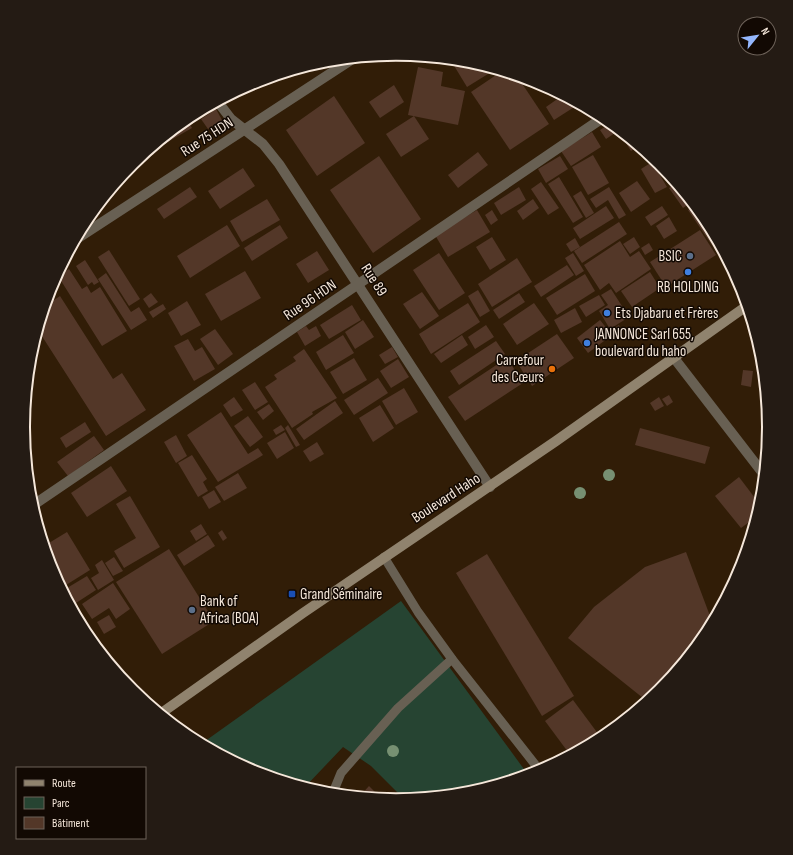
<svg xmlns="http://www.w3.org/2000/svg" width="793" height="855" font-family="'Sofia Sans Condensed',sans-serif">
<rect width="100%" height="100%" fill="#311d07"/>
<polygon fill="#264432" points="401,601 529,776 469,794 405,800 371,766 343,747 304,788 253,772 201,744"/>
<g fill="#533728">
<polygon points="459,60 470,61 496,69 467,87 453,64"/>
<polygon points="418,67 443,72 441,86 465,91 458,125 408,115"/>
<polygon points="502,71 517,76 549,124 510,150 471,92"/>
<polygon points="267,78 233,99 230,95 254,82"/>
<polygon points="531,80 540,83 542,84 536,87"/>
<polygon points="394,85 404,102 380,118 369,102"/>
<polygon points="563,95 579,104 554,120 546,107"/>
<polygon points="334,96 365,143 317,176 286,130"/>
<polygon points="216,109 222,120 208,129 201,119"/>
<polygon points="414,116 429,139 401,157 386,134"/>
<polygon points="187,119 192,128 164,144 161,140"/>
<polygon points="611,123 632,140 637,147 631,151 618,131 606,139 600,130"/>
<polygon points="592,132 601,147 571,166 561,151"/>
<polygon points="151,148 154,154 131,168 130,167 133,163"/>
<polygon points="478,152 488,165 458,188 448,175"/>
<polygon points="593,155 609,183 588,195 572,167"/>
<polygon points="379,156 421,219 373,253 330,190"/>
<polygon points="560,156 568,169 546,183 538,169"/>
<polygon points="652,162 667,187 655,193 641,169"/>
<polygon points="243,168 255,186 220,209 208,191"/>
<polygon points="559,177 583,217 573,223 548,184"/>
<polygon points="637,181 650,199 631,212 619,193"/>
<polygon points="541,182 559,208 548,215 531,189"/>
<polygon points="677,183 692,202 683,208 669,188"/>
<polygon points="190,187 197,197 164,219 157,209"/>
<polygon points="519,187 526,200 501,215 494,203"/>
<polygon points="609,187 626,215 619,219 608,200 596,208 590,199"/>
<polygon points="581,191 594,213 586,218 573,196"/>
<polygon points="267,199 280,220 242,242 230,221"/>
<polygon points="533,199 539,208 523,220 517,211"/>
<polygon points="606,206 614,218 580,239 573,228"/>
<polygon points="662,206 668,215 651,226 645,217"/>
<polygon points="695,206 707,220 722,247 716,251 688,210"/>
<polygon points="477,210 490,232 448,257 435,235"/>
<polygon points="492,210 498,220 491,225 485,215"/>
<polygon points="669,217 677,231 664,239 656,226"/>
<polygon points="619,222 627,234 582,263 574,251"/>
<polygon points="227,225 240,246 190,278 177,256"/>
<polygon points="280,225 288,238 252,261 244,248"/>
<polygon points="700,230 716,255 666,287 650,262"/>
<polygon points="492,237 506,260 490,270 476,247"/>
<polygon points="634,237 640,247 630,254 623,244"/>
<polygon points="575,238 580,247 571,252 566,244"/>
<polygon points="620,241 630,257 639,251 651,269 616,293 609,283 600,290 584,265"/>
<polygon points="649,243 653,250 645,255 641,248"/>
<polygon points="109,250 140,299 129,306 98,257"/>
<polygon points="317,251 329,270 308,283 296,264"/>
<polygon points="439,253 465,293 439,310 413,270"/>
<polygon points="573,253 584,271 576,276 565,258"/>
<polygon points="517,258 532,282 492,307 478,284"/>
<polygon points="85,260 99,282 94,285 92,282 88,285 76,266"/>
<polygon points="567,265 574,275 541,297 534,286"/>
<polygon points="69,269 82,289 87,286 91,293 100,287 127,331 102,346 58,276"/>
<polygon points="245,271 261,298 221,321 205,294"/>
<polygon points="650,272 660,288 632,307 621,291"/>
<polygon points="106,273 131,312 139,307 147,320 131,330 98,279"/>
<polygon points="585,274 595,291 557,315 546,298"/>
<polygon points="611,289 629,317 610,329 599,311 608,305 601,295"/>
<polygon points="478,290 490,311 480,317 468,296"/>
<polygon points="422,292 439,316 420,329 403,304"/>
<polygon points="151,293 158,302 149,308 143,299"/>
<polygon points="519,293 525,302 499,319 493,310"/>
<polygon points="599,295 605,305 586,317 579,306"/>
<polygon points="60,296 113,379 122,373 146,410 106,436 38,330 45,306"/>
<polygon points="187,301 201,325 181,336 168,313"/>
<polygon points="468,303 480,322 431,354 419,334"/>
<polygon points="534,303 549,324 517,345 503,324"/>
<polygon points="163,304 166,309 153,318 149,312"/>
<polygon points="352,305 361,320 329,339 320,325"/>
<polygon points="575,308 582,322 561,333 554,320"/>
<polygon points="363,320 374,337 355,349 345,332"/>
<polygon points="600,320 612,335 588,353 577,338"/>
<polygon points="486,325 494,337 475,349 468,337"/>
<polygon points="619,325 621,329 613,333 611,330"/>
<polygon points="306,326 309,330 316,326 321,336 305,346 297,332"/>
<polygon points="215,329 233,354 218,365 200,339"/>
<polygon points="557,334 574,358 532,386 516,361"/>
<polygon points="343,335 354,353 326,370 316,352"/>
<polygon points="462,335 468,345 441,363 434,354"/>
<polygon points="35,338 39,344 32,349"/>
<polygon points="188,339 195,351 202,347 215,369 194,381 174,346"/>
<polygon points="496,341 505,354 459,385 450,371"/>
<polygon points="392,347 398,357 385,364 379,355"/>
<polygon points="304,349 337,398 312,412 313,414 292,428 265,387 277,379 274,375 296,361 293,357"/>
<polygon points="354,358 367,380 343,394 330,372"/>
<polygon points="507,358 523,383 465,421 448,397"/>
<polygon points="398,359 409,377 391,388 380,371"/>
<polygon points="743,370 753,371 751,387 741,385"/>
<polygon points="378,378 388,393 354,415 344,400"/>
<polygon points="255,382 268,402 255,410 242,390"/>
<polygon points="404,388 418,412 396,425 382,401"/>
<polygon points="669,395 673,402 667,406 662,399"/>
<polygon points="234,397 243,410 231,417 223,405"/>
<polygon points="659,397 664,406 655,411 650,403"/>
<polygon points="335,401 343,413 304,440 296,429"/>
<polygon points="269,404 274,411 263,420 257,412"/>
<polygon points="380,405 394,428 373,442 359,418"/>
<polygon points="221,412 248,454 258,448 263,455 218,482 187,435"/>
<polygon points="248,416 263,437 250,447 234,426"/>
<polygon points="85,422 91,432 66,448 60,438"/>
<polygon points="281,425 285,430 276,435 273,430"/>
<polygon points="288,425 300,445 296,447 285,428"/>
<polygon points="640,428 710,447 705,464 635,445"/>
<polygon points="285,432 294,448 277,459 267,443"/>
<polygon points="176,435 187,456 176,463 164,442"/>
<polygon points="94,436 104,450 68,476 57,462"/>
<polygon points="317,442 324,454 310,462 303,451"/>
<polygon points="192,455 207,479 203,482 208,491 198,497 178,463"/>
<polygon points="111,466 127,491 87,517 71,493"/>
<polygon points="238,473 247,488 224,501 215,487"/>
<polygon points="739,477 761,506 759,515 741,528 715,496"/>
<polygon points="214,490 221,502 209,509 202,497"/>
<polygon points="130,496 160,547 124,568 114,551 136,538 116,504"/>
<polygon points="201,524 207,534 196,541 190,531"/>
<polygon points="222,530 227,538 223,541 218,533"/>
<polygon points="67,532 90,570 66,585 46,552 44,546"/>
<polygon points="208,535 215,546 184,566 177,555"/>
<polygon points="169,549 214,621 162,654 116,582"/>
<polygon points="686,552 713,624 707,635 660,692 648,702 568,638 594,607 645,567"/>
<polygon points="487,554 574,696 542,716 456,573"/>
<polygon points="114,557 123,571 113,576 105,563"/>
<polygon points="102,560 114,580 98,590 91,578 99,573 95,565"/>
<polygon points="87,576 96,590 76,603 67,588"/>
<polygon points="737,579 727,597 721,608 717,602 728,593 725,589"/>
<polygon points="113,583 130,609 116,619 109,608 92,619 82,604"/>
<polygon points="80,613 85,622 81,625 75,615"/>
<polygon points="109,615 116,627 104,634 97,622"/>
<polygon points="573,700 602,739 571,756 545,721"/>
<polygon points="369,786 383,800 359,797"/>
</g>
<g fill="none" stroke-linecap="round" stroke-linejoin="round">
<g stroke="#686053" stroke-width="9">
<polyline points="384,557 418,612 452,659 541,772"/>
<polyline points="332,795 341,773 398,708 452,659"/>
</g>
<g stroke="#686053" stroke-width="10">
<polyline points="218,102 231,119 263,144 279,164 490,487"/>
<polyline points="75,240 354,58"/>
<polyline points="674,358 765,476"/>
<polyline points="32,506 604,117"/>
</g>
<polyline stroke="#90836e" stroke-width="10" points="160,714 303,613 556,441 748,305"/>
</g>
<g fill="#779072">
<circle cx="609" cy="475" r="6"/>
<circle cx="580" cy="493" r="6"/>
<circle cx="393" cy="751" r="6"/>
</g>
<g fill="#5c6f8a" stroke="#120903" stroke-width="1.5">
<circle cx="690" cy="256" r="4"/>
<circle cx="192" cy="610" r="4"/>
</g>
<g fill="#3f7fe0" stroke="#120903" stroke-width="1.5">
<circle cx="688" cy="272" r="4"/>
<circle cx="607" cy="313" r="4"/>
<circle cx="587" cy="343" r="4"/>
</g>
<circle fill="#e8710a" stroke="#120903" stroke-width="1.5" cx="552" cy="369" r="4"/>
<rect fill="#1a4fb4" stroke="#120903" stroke-width="1.5" x="288" y="590" width="8" height="8" rx="2"/>
<g text-anchor="middle" dominant-baseline="central" stroke-width="3" stroke-linejoin="round" paint-order="stroke">
<g font-size="15" fill="#f5e7da" stroke="#120903">
<text transform="translate(207 137) rotate(-33)">Rue 75 HDN</text>
<text transform="translate(374 280) rotate(57)">Rue 89</text>
<text transform="translate(310 300) rotate(-34)">Rue 96 HDN</text>
<text transform="translate(446 498) rotate(-33)">Boulevard Haho</text>
</g>
<g font-size="15" fill="#f5e7da" stroke="#120903" text-anchor="start">
<text x="682" y="256" text-anchor="end">BSIC</text>
<text x="688" y="287" text-anchor="middle">RB HOLDING</text>
<text x="615" y="313">Ets Djabaru et Frères</text>
<text x="595" y="334">JANNONCE Sarl 655,<tspan x="595" dy="17">boulevard du haho</tspan></text>
<text x="544" y="360" text-anchor="end">Carrefour<tspan x="544" dy="17">des Cœurs</tspan></text>
<text x="300" y="594">Grand Séminaire</text>
<text x="200" y="601">Bank of<tspan x="200" dy="17">Africa (BOA)</tspan></text>
</g>
</g>
<path d="M0 0H793V855H0ZM30 427a366 366 0 1 1 732 0a366 366 0 1 1-732 0Z" fill="#241b14" fill-rule="evenodd"/>
<path fill="none" stroke="#f5e7da" stroke-width="2" d="M30 427a366 366 0 1 1 732 0a366 366 0 1 1-732 0Z"/>
<rect x="16" y="767" width="130" height="72" fill="#120903" stroke="#6d6259"/>
<rect x="24" y="780" width="20" height="6" fill="#90836e" stroke="#6d6259"/>
<text x="52" y="787" font-size="12" fill="#f5e7da">Route</text>
<rect x="24" y="797" width="20" height="12" fill="#264432" stroke="#6d6259"/>
<text x="52" y="807" font-size="12" fill="#f5e7da">Parc</text>
<rect x="24" y="817" width="20" height="12" fill="#533728" stroke="#6d6259"/>
<text x="52" y="827" font-size="12" fill="#f5e7da">Bâtiment</text>
<g transform="translate(757 36) rotate(60)"><circle r="19" fill="#120903" stroke="#6d6259"/>
<path d="M0-3L7 15L0 10L-7 15Z" fill="#94b7fd"/>
<text y="-6" font-size="11" font-weight="bold" text-anchor="middle" fill="#f5e7da">N</text>
</g>
</svg>
